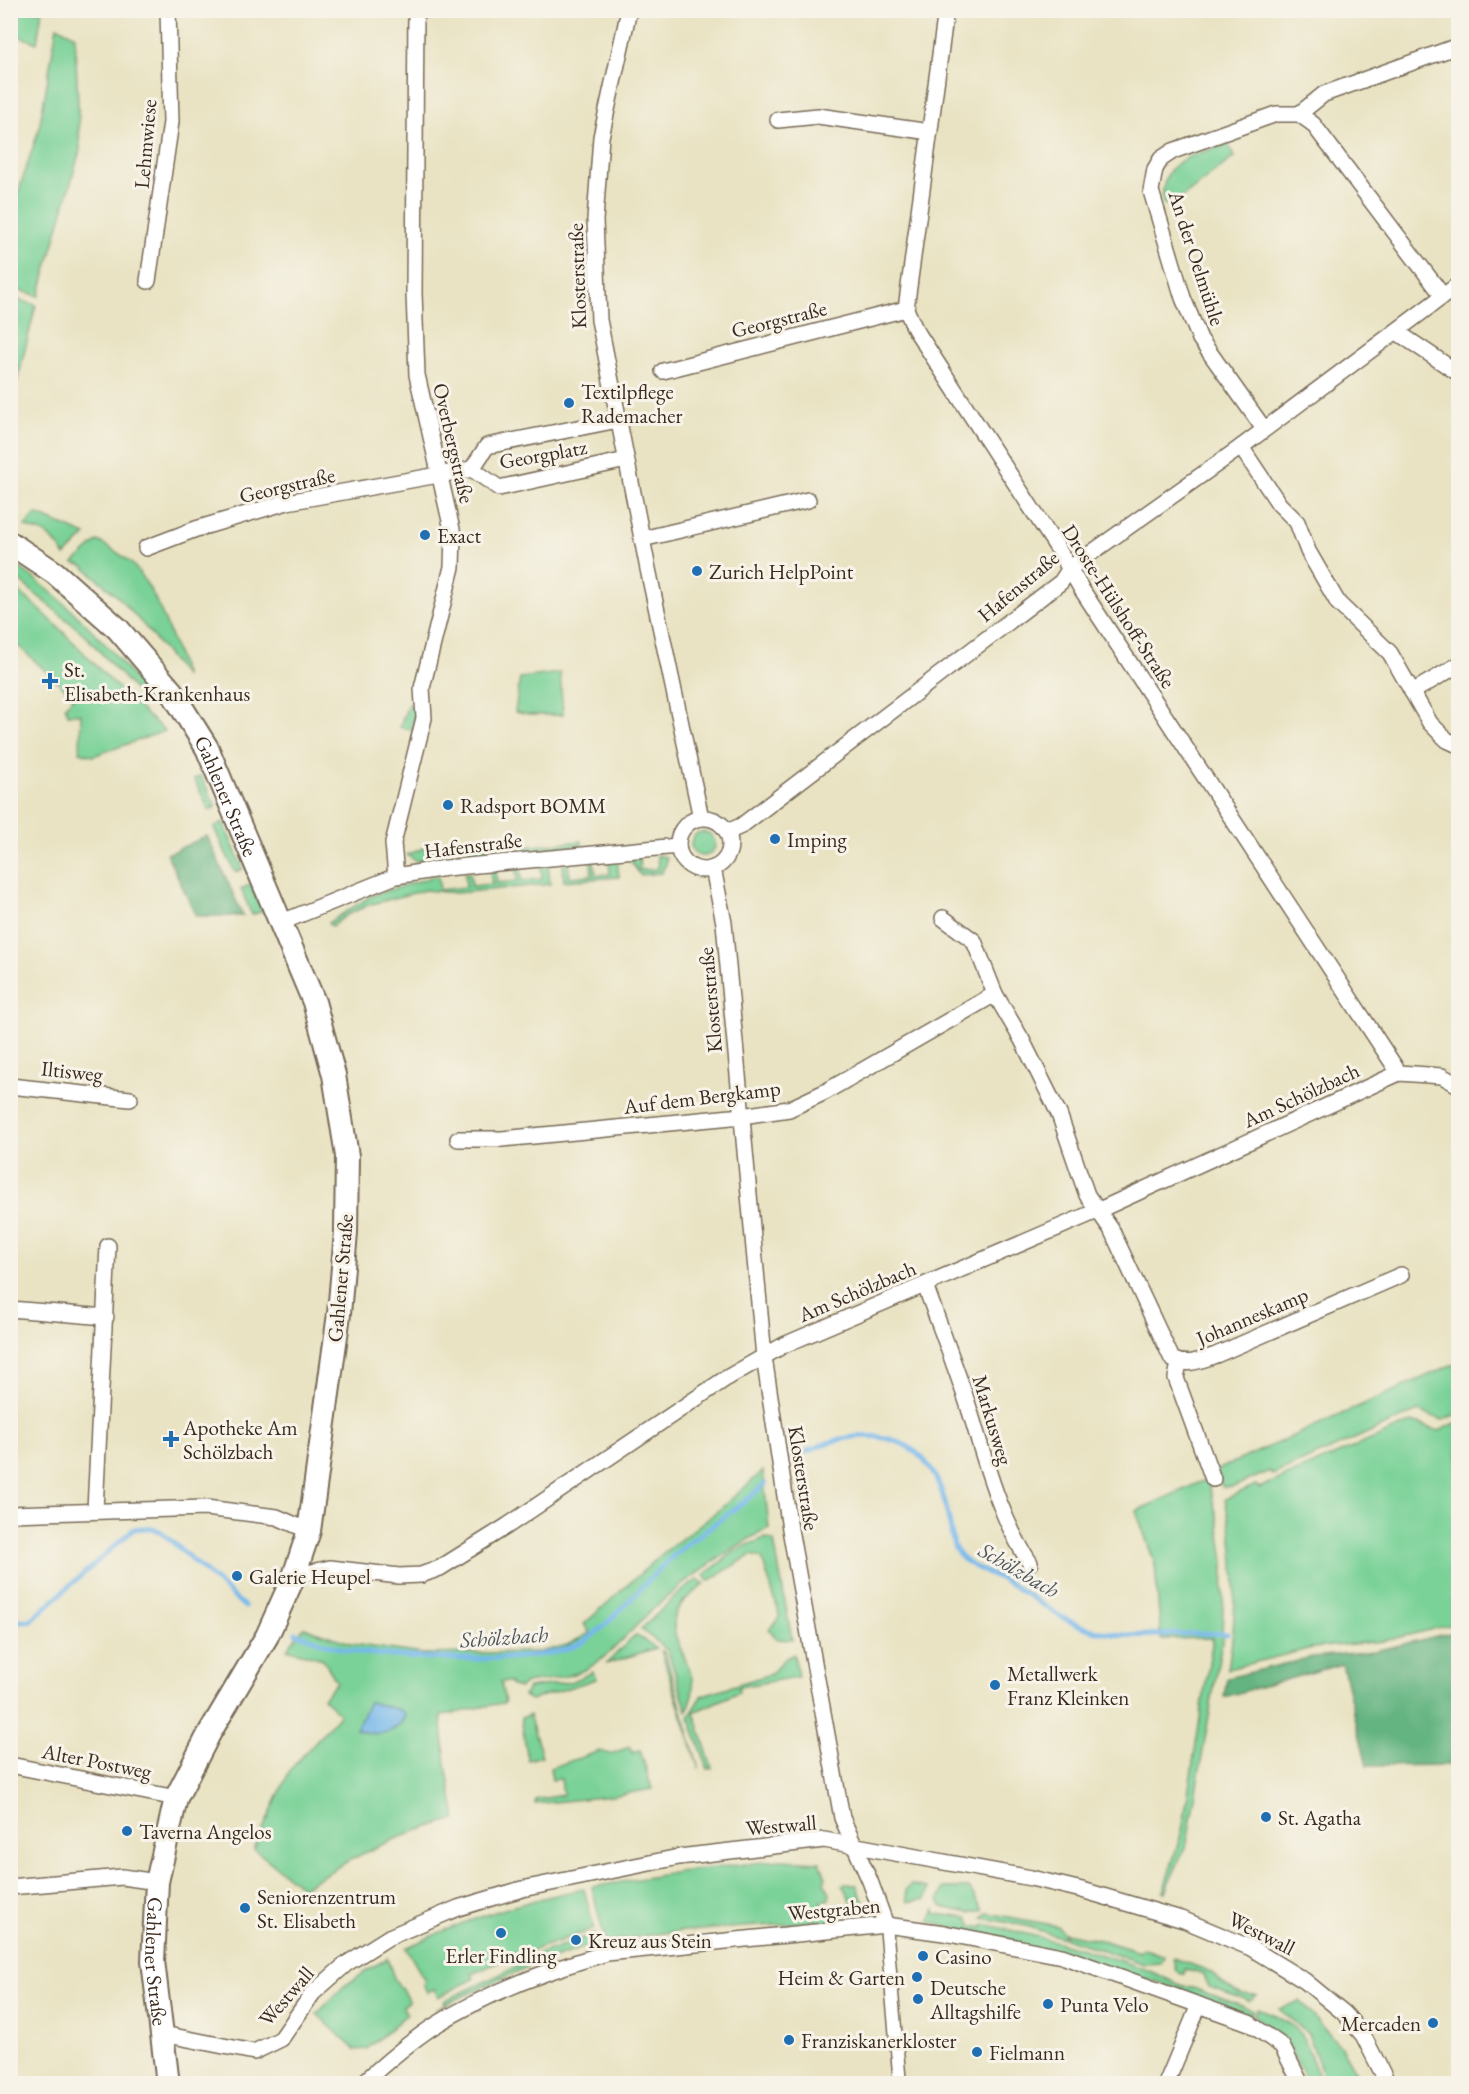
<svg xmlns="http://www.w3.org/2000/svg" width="1469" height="2094" font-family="'EB Garamond',serif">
<rect width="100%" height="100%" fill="#f7f3e8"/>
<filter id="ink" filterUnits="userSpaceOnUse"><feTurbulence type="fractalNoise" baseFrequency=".0167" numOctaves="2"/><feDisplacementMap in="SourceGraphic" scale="12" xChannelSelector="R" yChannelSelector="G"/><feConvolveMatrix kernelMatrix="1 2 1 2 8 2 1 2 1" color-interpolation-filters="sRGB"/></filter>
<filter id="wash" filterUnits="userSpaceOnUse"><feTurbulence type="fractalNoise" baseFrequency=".008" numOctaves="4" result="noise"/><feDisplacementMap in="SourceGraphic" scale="24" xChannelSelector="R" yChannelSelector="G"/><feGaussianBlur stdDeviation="1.35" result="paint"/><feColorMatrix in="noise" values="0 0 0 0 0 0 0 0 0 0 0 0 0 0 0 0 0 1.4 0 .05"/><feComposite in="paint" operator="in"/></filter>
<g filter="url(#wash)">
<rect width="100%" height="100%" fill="#e9e3c3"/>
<g fill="#7ad298" stroke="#5a7e5b" stroke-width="1.5">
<polygon points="11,10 42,11 37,43 11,33"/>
<polygon points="57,26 75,36 80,150 39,296 11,288 11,214 39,129"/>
<path d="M1228,144L1234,157L1171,206L1163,203C1159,158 1193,156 1228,144Z"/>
<polygon points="11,298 36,305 18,378 11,393"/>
<path d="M36,514L86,535L65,556C59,546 51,535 39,531C33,529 30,530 25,526Z"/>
<path d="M98,541C110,548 122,554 132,564C157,590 174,644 185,677L147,629L119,598L83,566L74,563Z"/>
<path d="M11,561C68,602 115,648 154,706L138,694L84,634L11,574Z"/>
<path d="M11,585C67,629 110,686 165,731L93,756L80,752L81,714H68L65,706L74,697L11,639Z"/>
<polygon points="560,673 563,715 529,715 515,712 520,678"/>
<polygon points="408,704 413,707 416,715 411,730 400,727"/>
<polygon points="201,776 216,807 209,810 194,779"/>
<polygon points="223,822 243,869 235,872 214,828"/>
<circle cx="703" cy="844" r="12"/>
<polygon points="582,841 582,845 522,851 522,847"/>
<polygon points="469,843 513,846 514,852 471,856"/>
<polygon points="429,846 434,846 436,859 416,861 407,855"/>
<polygon points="657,855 666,857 666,864 661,873 640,875 629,858 639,857 640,870 658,869"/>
<polygon points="609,859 617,859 619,877 564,881 563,864 568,863 570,877 592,875 591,861 594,861 596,875 610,874"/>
<polygon points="548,865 550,884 456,893 425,890 368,905 347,915 332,926 328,923 371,896 431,877 438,876 440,890 466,887 465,873 470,873 472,886 492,884 490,871 496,870 497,883 517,881 516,868 520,868 522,881 542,879 541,866"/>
<polygon points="251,884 262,911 252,915 241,889"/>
<polygon points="1451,1365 1458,1365 1458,1414 1443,1420 1418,1411 1272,1475 1270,1471 1233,1487 1222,1487 1217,1470"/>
<path d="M1412,1422L1439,1431L1458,1422V1623L1384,1641L1312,1648L1228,1669C1238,1611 1238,1557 1225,1499L1256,1485L1259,1488Z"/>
<path d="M763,1471L769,1528C727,1550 689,1577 653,1609C631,1629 611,1657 584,1670C566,1678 545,1680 526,1683L520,1688L512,1686L509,1682H501L505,1703C481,1705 466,1713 441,1715L446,1765L456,1819C402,1833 350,1857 303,1888L254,1849L290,1770L340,1714L323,1698L337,1682L323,1659L287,1649L304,1627L352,1644L423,1654L540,1652L567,1645L590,1633L584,1624L662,1554L721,1508Z"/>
<polygon points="1207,1479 1218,1519 1224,1563 1222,1641 1187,1843 1165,1892 1163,1892 1182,1831 1213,1638 1161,1639 1155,1564 1136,1511"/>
<polygon points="765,1538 774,1541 792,1640 777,1639 769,1629 780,1617 762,1558 751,1555 708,1581 704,1575 738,1549"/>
<path d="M698,1579L705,1584C696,1591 680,1601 676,1613C664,1645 708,1669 687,1711L668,1651L641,1629L678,1594Z"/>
<polygon points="637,1635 656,1648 606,1664 634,1636"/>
<polygon points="661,1650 665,1653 699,1769"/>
<polygon points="794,1654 798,1677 738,1687 739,1692 694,1712 712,1768 708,1769 689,1717 703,1695 771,1674 784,1659"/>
<polygon points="593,1672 596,1679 531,1700 524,1696 528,1688 570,1682"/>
<polygon points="529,1715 542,1756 528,1760 521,1718"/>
<polygon points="630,1747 632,1753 640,1750 652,1789 612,1796 535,1804 535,1800 563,1795 561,1779 552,1780 550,1768 600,1751 610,1754"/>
<polygon points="780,1860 820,1862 826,1878 824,1882 830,1893 829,1899 821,1902 831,1922 816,1922 815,1920 805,1923 670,1932 605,1942 592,1887 679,1872"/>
<polygon points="845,1883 856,1884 863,1901 859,1914 842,1885"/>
<polygon points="911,1885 928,1888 926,1899 908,1902 906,1890"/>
<polygon points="943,1888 969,1888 983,1910 970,1913 942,1907 939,1899"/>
<path d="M584,1889L594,1929L516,1956L513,1952L503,1955V1960L472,1974L474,1979L438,1997L434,1989L427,1992L423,1984L425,1981L406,1948C463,1920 522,1901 584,1889Z"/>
<path d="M935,1909L936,1914L969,1918L972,1926L983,1928L984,1924L988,1925C1042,1937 1094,1951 1147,1970C1158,1974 1184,1989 1193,1988L1253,2010L1251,2015L1158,1982L929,1922Z"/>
<polygon points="987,1913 1058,1926 1063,1932 1063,1938 1026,1926 983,1918"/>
<polygon points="1065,1933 1105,1941 1140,1952 1142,1948 1164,1956 1161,1963 1144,1964 1065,1938"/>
<polygon points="594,1934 597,1943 525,1968 435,2009 445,2004 444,2001 520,1965 519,1961"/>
<polygon points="387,1958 394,1978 409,2001 402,2006 407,2014 367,2049 355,2050 317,2014 344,1986"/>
<polygon points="1173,1958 1212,1972 1220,1983 1242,1994 1257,1995 1249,2001 1209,1987 1204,1975 1185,1969 1184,1974 1176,1971"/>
<polygon points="1300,2001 1341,2047 1362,2083 1326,2083 1308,2034 1279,2009"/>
<path d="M1257,2009C1309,2026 1302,2038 1321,2083H1308L1285,2039L1254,2016Z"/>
</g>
<g fill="#63b480" stroke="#4f6f4f" stroke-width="1.5">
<polygon points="207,836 243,916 196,916 167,854"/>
<polygon points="1458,1631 1458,1765 1367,1766 1342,1664 1224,1697 1227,1678 1312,1657 1375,1651"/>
</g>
<path fill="#76b8eb" stroke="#587184" stroke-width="1.5" d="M369,1702L400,1710L405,1714C400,1735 373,1737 356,1729Z"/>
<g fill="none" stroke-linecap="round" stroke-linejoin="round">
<g stroke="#76b8eb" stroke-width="5">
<path d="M796,1457C847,1428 914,1422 940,1487C947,1505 950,1527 954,1546C962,1566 987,1571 1005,1581C1034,1597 1061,1622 1093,1630C1136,1642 1183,1630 1227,1634"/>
<polyline points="10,1622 31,1620 134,1529 146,1528 160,1531 245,1607"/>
<path d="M296,1633C313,1639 331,1647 348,1650C399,1659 529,1666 575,1646C604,1634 643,1583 669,1560C699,1532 735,1512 765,1484"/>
</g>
</g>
</g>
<g filter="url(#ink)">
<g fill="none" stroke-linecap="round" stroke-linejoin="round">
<defs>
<polyline id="pedestrian" points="886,1925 900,2084"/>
<g id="minor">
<polyline points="629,10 601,137 595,220 599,320 648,569 701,818"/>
<polyline points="946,10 906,309 915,329 1058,549 1082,590 1399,1073"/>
<polyline points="1299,114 1324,94 1458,46"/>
<polyline points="778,120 818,116 930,132"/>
<polyline points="148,281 171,122 168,10"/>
<polyline points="1397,332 1458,373"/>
<polyline points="663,371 906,309"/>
<polyline points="1264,429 1200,339 1183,298 1151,191 1155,169 1161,159 1173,151 1276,114 1299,114 1313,124 1443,296"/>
<polyline points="1241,447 1279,504 1297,522 1308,551 1338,603 1390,653 1430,723 1447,740 1458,745"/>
<polyline points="472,469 487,446 618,420"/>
<polyline points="642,539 808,500"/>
<polyline points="146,548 196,529 287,502 472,469 499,488 626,460"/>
<polyline points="1412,692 1458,665"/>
<circle cx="704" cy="844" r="26"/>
<polyline points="727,832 741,826 1061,582 1070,568 1241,447 1458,285"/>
<polyline points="713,868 724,923 764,1357 790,1529 842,1818 870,1881 886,1925"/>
<polyline points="396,876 393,843 424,718 422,688 452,567 453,534 417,375 414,293 416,10"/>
<polyline points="943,918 974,941 995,994"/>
<polyline points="282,922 396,876 446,868 678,846"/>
<polyline points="10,1086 130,1099"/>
<path d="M458,1139H502L742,1116L789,1109L825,1092L995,994L1022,1040L1059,1114L1087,1195L1111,1229L1172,1359C1187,1367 1201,1360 1216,1355L1401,1275"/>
<path d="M925,1285C939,1324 954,1362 967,1402C985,1458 997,1513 1030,1563"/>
<polyline points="10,1309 106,1317"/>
<polyline points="1179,1363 1176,1378 1213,1479"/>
<polyline points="95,1510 108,1246"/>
<polyline points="10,1514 206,1508 277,1517 309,1531"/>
<polyline points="294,1576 330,1568 399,1576 421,1575 440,1568 507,1526 725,1379 784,1345 1097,1211 1399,1073 1442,1076 1458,1085"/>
<polyline points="10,1765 176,1798"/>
<polyline points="10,1887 122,1877 157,1882"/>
<polyline points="163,2034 254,2052 281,2039 313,1993 346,1964 389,1937 458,1908 522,1889 679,1857 824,1840 1031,1878 1082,1890 1184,1920 1251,1948 1305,1981 1344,2013 1363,2035 1388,2084"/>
<path d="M362,2084C385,2063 408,2043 434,2026C486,1993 548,1970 607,1953L886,1925L944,1933L1062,1956L1249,2023L1282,2046L1301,2084"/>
<polyline points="1166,2084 1199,2005"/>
</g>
<g id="secondary">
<path id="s1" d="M10,543L55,573L118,629L172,692L207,748L314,1002L334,1075L347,1156L346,1232L339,1314L309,1531L294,1576L267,1636L210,1732L176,1798L157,1882L153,1961L168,2084"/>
</g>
</defs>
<use href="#pedestrian" stroke="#786b58" stroke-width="15"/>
<use href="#minor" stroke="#786b58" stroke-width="18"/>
<use href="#secondary" stroke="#786b58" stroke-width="26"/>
<use href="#pedestrian" stroke="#fff" stroke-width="12"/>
<use href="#minor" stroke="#fff" stroke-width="15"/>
<use href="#secondary" stroke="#fff" stroke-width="22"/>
</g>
</g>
<g fill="#1f6fb2" stroke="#f7f3e8" stroke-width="2">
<circle cx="569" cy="403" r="6"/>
<circle cx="425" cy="535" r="6"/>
<circle cx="697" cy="571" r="6"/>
<path d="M47 672h6v6h6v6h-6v6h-6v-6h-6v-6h6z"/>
<circle cx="448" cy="805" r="6"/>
<circle cx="775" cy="839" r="6"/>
<path d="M168 1430h6v6h6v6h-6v6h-6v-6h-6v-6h6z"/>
<circle cx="237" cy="1576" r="6"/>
<circle cx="995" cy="1685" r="6"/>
<circle cx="1266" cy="1817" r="6"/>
<circle cx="127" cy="1831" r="6"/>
<circle cx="245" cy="1908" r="6"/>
<circle cx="501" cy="1933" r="6"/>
<circle cx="576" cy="1940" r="6"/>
<circle cx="923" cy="1956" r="6"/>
<circle cx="917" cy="1977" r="6"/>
<circle cx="918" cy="1999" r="6"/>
<circle cx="1048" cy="2004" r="6"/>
<circle cx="1433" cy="2023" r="6"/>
<circle cx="789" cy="2040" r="6"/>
<circle cx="977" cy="2052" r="6"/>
</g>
<g text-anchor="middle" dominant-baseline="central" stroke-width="6" stroke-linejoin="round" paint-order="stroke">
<g font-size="21" fill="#3b2a1e" stroke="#f7f3e8">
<text transform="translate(145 144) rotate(-85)">Lehmwiese</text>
<text transform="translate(1197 258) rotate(72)">An der Oelmühle</text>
<text transform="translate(577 276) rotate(-92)">Klosterstraße</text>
<text transform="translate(779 319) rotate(-14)">Georgstraße</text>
<text transform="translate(454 443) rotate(77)">Overbergstraße</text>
<text transform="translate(543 454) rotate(-10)">Georgplatz</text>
<text transform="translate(287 485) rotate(-13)">Georgstraße</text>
<text transform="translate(1018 586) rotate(-40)">Hafenstraße</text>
<text transform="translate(1119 606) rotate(57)">Droste-Hülshoff-Straße</text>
<text stroke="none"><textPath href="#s1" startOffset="339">Gahlener Straße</textPath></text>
<text transform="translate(473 845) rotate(-7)">Hafenstraße</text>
<text transform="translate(710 1000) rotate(-95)">Klosterstraße</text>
<text transform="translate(72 1071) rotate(6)">Iltisweg</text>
<text transform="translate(1301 1095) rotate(-25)">Am Schölzbach</text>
<text transform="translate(702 1097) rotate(-7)">Auf dem Bergkamp</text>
<text transform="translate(340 1278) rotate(-85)">Gahlener Straße</text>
<text transform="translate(857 1291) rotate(-23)">Am Schölzbach</text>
<text transform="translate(1252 1316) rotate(-23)">Johanneskamp</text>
<text transform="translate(993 1420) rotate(73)">Markusweg</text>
<text transform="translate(804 1478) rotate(81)">Klosterstraße</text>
<text transform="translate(97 1761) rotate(11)">Alter Postweg</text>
<text transform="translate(781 1825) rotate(-5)">Westwall</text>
<text transform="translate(834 1909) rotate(-5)">Westgraben</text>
<text transform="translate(1262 1933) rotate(27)">Westwall</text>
<text stroke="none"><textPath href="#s1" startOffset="1563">Gahlener Straße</textPath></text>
<text transform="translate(286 1996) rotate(-49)">Westwall</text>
</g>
<g font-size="21" fill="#3b2a1e" stroke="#f7f3e8" text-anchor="start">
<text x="581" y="391">Textilpflege<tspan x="581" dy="24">Rademacher</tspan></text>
<text x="437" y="535">Exact</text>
<text x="709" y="571">Zurich HelpPoint</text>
<text x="64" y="669">St.<tspan x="64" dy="24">Elisabeth-Krankenhaus</tspan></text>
<text x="460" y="805">Radsport BOMM</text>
<text x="787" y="839">Imping</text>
<text x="183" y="1427">Apotheke Am<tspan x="183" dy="24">Schölzbach</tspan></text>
<text x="249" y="1576">Galerie Heupel</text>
<text x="1007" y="1673">Metallwerk<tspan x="1007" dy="24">Franz Kleinken</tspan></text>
<text x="1278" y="1817">St. Agatha</text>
<text x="139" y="1831">Taverna Angelos</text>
<text x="257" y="1896">Seniorenzentrum<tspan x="257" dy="24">St. Elisabeth</tspan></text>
<text x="588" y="1940">Kreuz aus Stein</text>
<text x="501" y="1955" text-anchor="middle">Erler Findling</text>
<text x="935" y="1956">Casino</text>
<text x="905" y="1977" text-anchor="end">Heim &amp; Garten</text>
<text x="930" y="1987">Deutsche<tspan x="930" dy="24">Alltagshilfe</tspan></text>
<text x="1060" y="2004">Punta Velo</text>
<text x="1421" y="2023" text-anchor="end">Mercaden</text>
<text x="801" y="2040">Franziskanerkloster</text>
<text x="989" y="2052">Fielmann</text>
</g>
<g font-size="22" font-style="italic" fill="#4d555c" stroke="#f7f3e8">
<text transform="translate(1019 1570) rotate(30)">Schölzbach</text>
<text transform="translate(504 1637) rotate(-4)">Schölzbach</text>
</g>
</g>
<rect width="1469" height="2094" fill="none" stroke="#f7f3e8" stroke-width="36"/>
</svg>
